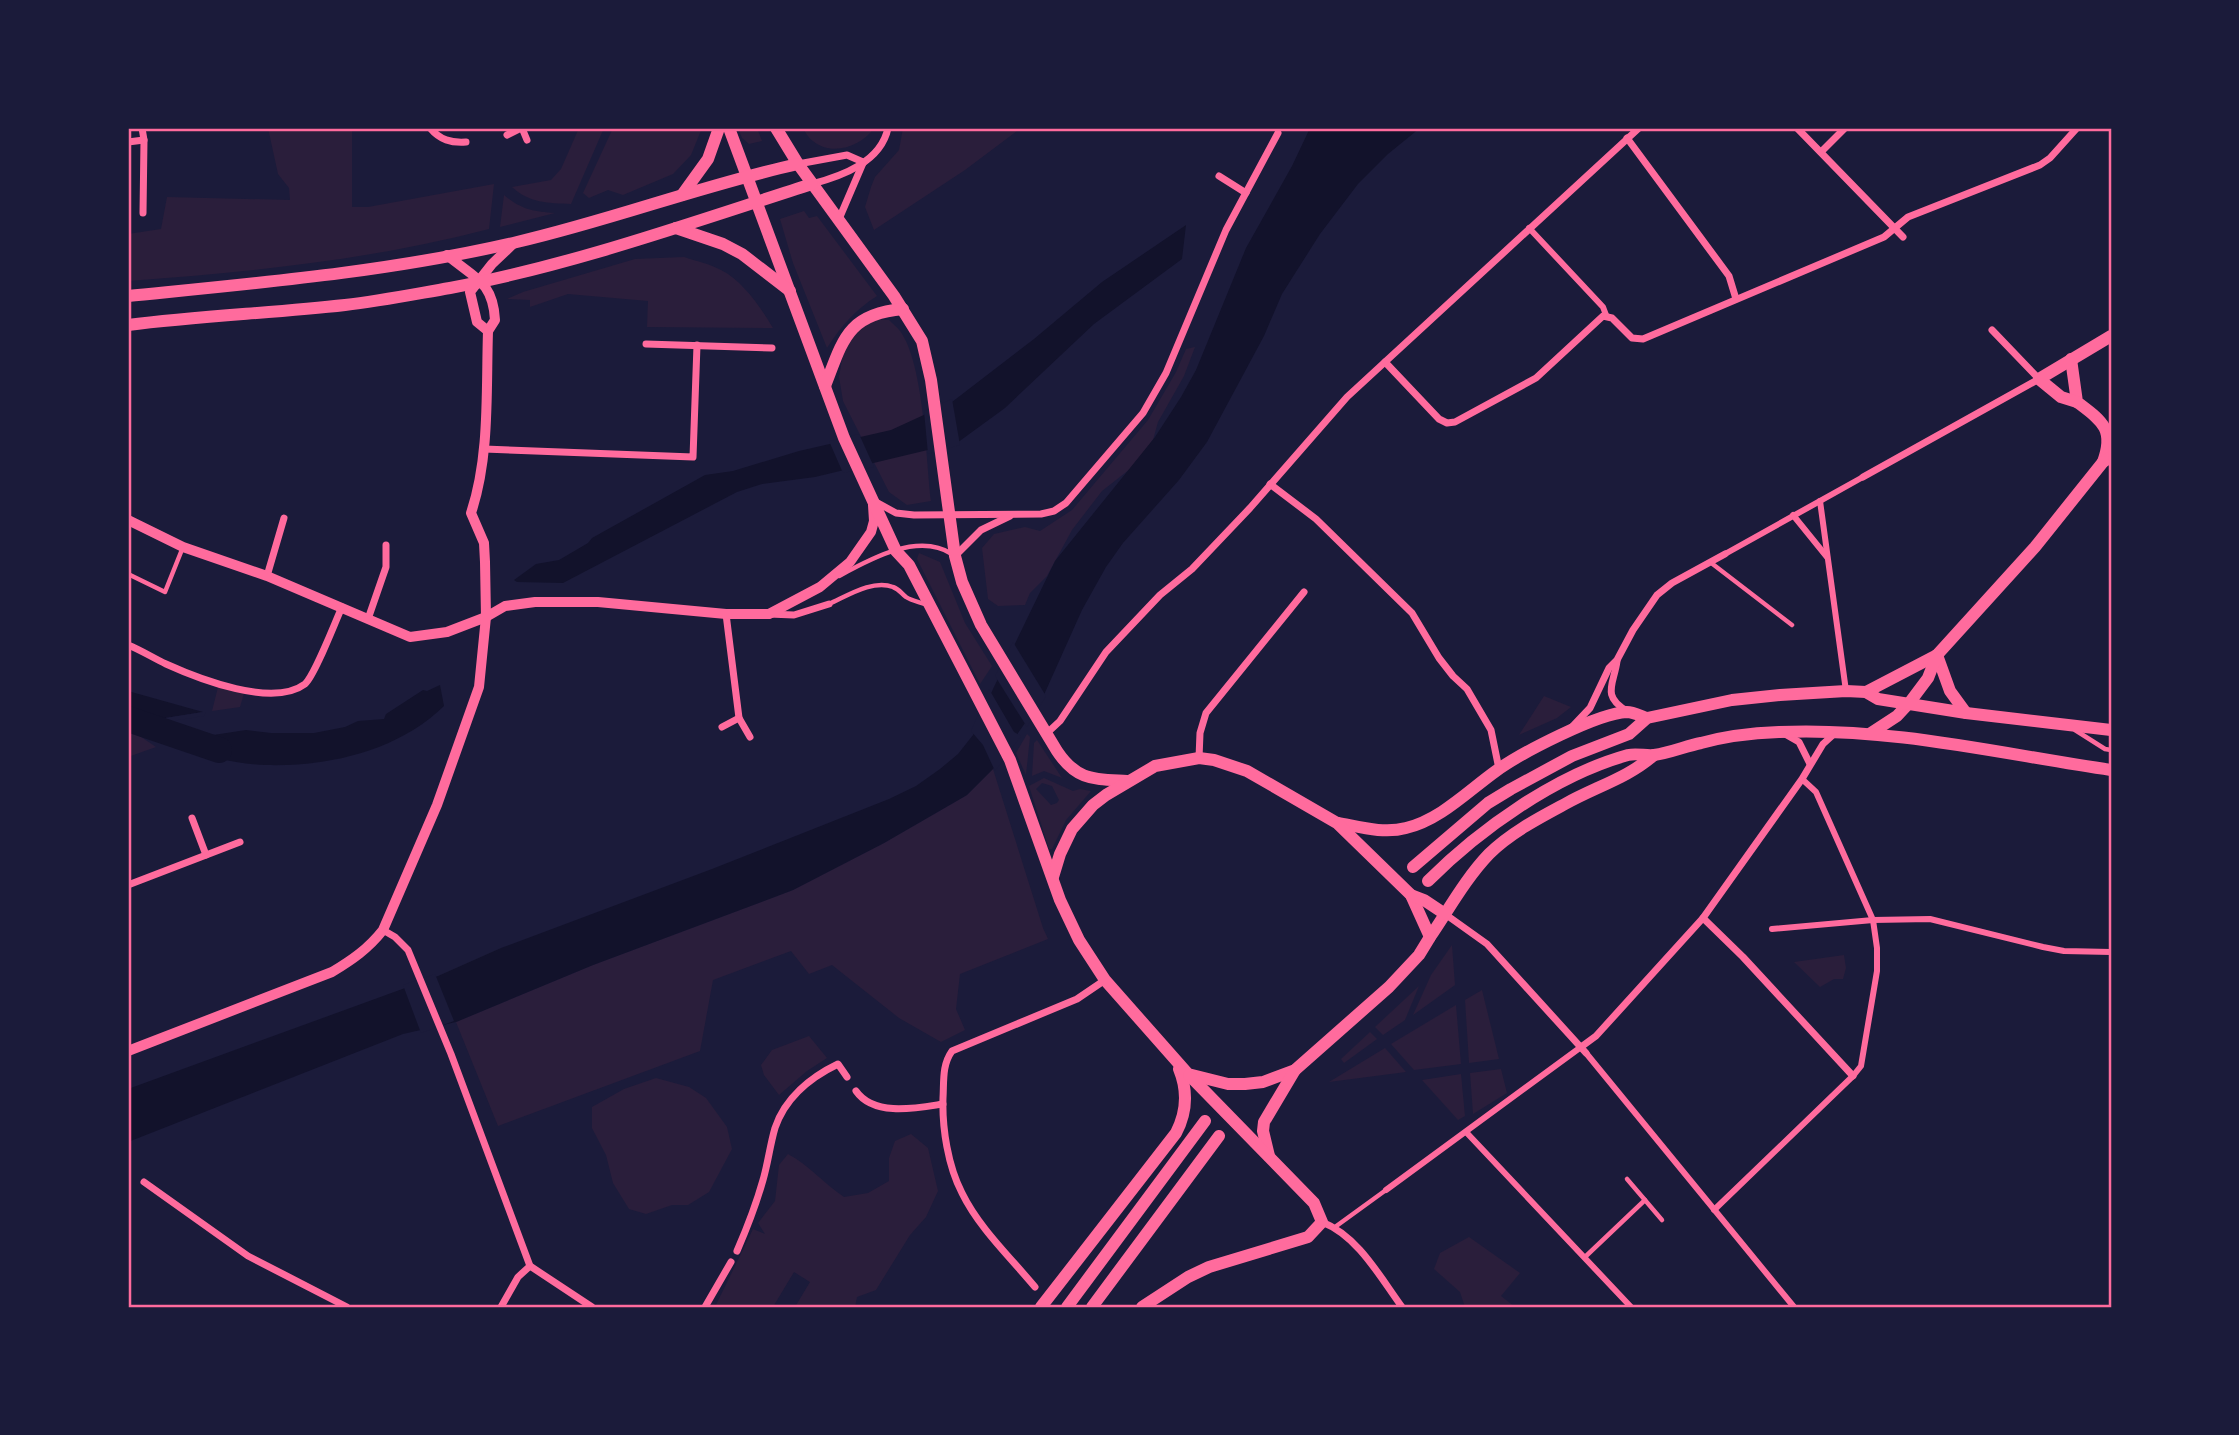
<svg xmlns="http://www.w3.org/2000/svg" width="2239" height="1435" font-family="Barlow,sans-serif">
<rect width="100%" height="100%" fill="#1b1b3a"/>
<g fill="#2a1e3b" fill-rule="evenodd">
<path d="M268,128H352V207H368L494,184L489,229C371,260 249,272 128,281V234L161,229L167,197L290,200L289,188L278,174Z"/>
<path d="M579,128H604L571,204C548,203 529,203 512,187L551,180L561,169Z"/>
<polygon points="613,128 702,128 691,155 673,174 623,195 608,190 589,198 583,193"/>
<polygon points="738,128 757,128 762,141 749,144 742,138"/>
<path d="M802,128H874C862,146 832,157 813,141C808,138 806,132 802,128Z"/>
<polygon points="903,128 1021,128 965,170 874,230 865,207 871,187 875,177 899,150"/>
<path d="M504,195C522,210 533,211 555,213L500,227Z"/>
<path d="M804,211L809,218L817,216L877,296C855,310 841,326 827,348L793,263L780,219Z"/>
<path d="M684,257C696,261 710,264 721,270C743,281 761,308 773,328L647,327L648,301L568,294L530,307V300L507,299L523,292L635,259Z"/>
<path d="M872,320H889C892,323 897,327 900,331C924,363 926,459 931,501L907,505L889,492L843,401L839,377L843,354L852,337Z"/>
<polygon points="1195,347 1184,376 1158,422 1153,440 1130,469 1102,491 1072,530 1047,576 1030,593 1025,605 998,606 988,599 982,548 994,534 1025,527 1040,531 1072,510 1148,420 1176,372 1186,349"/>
<polygon points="919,553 940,562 965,623 992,666 980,684 917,559"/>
<polygon points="219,683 245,690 240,707 212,711"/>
<polygon points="1544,696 1571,707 1557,718 1519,735"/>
<polygon points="128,728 156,747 128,757"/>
<polygon points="1027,734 1030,737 1026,775 1016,753"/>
<polygon points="1037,740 1062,778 1044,771 1032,776 1034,743"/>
<polygon points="993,769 1043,928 1048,939 960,974 956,1009 965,1030 941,1042 899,1018 832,965 809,974 791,951 713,980 700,1051 498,1126 456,1022 593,965 793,890 884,843 967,795"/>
<path d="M1044,778L1073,791L1080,789L1091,791L1066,820L1052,849H1049L1029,786ZM1042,783L1052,786L1059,800L1057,803L1051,805L1036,789Z"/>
<polygon points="1452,945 1455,985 1413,1015 1431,975"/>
<polygon points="1844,955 1846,968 1843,979 1834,979 1820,987 1794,962"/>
<polygon points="1419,986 1405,1020 1383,1035 1375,1027"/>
<polygon points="1482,990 1499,1059 1469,1063 1465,1000"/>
<polygon points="1456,1005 1461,1064 1414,1070 1391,1044"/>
<polygon points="1370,1032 1377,1039 1344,1063 1341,1059"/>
<polygon points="809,1036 827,1058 807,1071 779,1095 764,1075 761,1065 772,1050"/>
<polygon points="1385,1048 1406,1072 1329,1082"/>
<polygon points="1501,1069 1507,1093 1473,1114 1470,1073"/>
<polygon points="1461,1074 1465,1116 1458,1120 1422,1080"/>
<polygon points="656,1078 689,1087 706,1098 727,1127 732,1149 709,1192 688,1205 672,1205 646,1214 629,1209 613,1183 606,1155 592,1128 592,1107 624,1089"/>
<path d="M911,1134L928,1148L938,1191L926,1217L910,1235L876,1290L857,1297L855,1307H795L810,1282L794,1272L773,1307H715L753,1229L765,1234L758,1223L775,1201L779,1165L788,1154C809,1165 824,1184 844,1197L868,1193L889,1181V1158L895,1141Z"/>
<polygon points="1469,1237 1520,1273 1501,1296 1515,1307 1465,1307 1460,1292 1434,1269 1440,1253"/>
</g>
<g fill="#12122b">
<polygon points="1310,128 1420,128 1388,154 1358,184 1320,234 1282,294 1264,336 1207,442 1179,480 1123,543 1106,567 1082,610 1043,697 993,769 967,795 884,843 793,890 593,965 456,1022 403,1034 128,1142 128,1089 438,976 501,948 712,869 889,799 916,786 940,769 958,754 973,735 993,689 1055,561 1155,437 1181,397 1196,370 1246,248 1292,166"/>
<polygon points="1186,225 1182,259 1094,324 1005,408 957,443 815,477 762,484 737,492 563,583 517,582 514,580 536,564 559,560 588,543 592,538 705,475 733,471 799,451 891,430 952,402 1034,339 1102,282"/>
<path d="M440,685L444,706C398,751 328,767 265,765C230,764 194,752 161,743L246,730L271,733H314L345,727L358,721L384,719L386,714L423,690L427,691Z"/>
<polygon points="128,691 203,712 128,724"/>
</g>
<g fill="#1b1b3a">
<polygon points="952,399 960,445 928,454 924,411"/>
<polygon points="859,434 874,467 843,473 829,441"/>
<polygon points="1013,642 1046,696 1027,727 995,676"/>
<polygon points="989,689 1014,732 1021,736 995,771 983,745 971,731"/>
<polygon points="203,712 206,712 204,716 128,728 128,724"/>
<polygon points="435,974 454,1021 421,1033 403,985"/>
</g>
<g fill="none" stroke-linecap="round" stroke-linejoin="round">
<polyline stroke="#12122b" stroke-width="26" points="128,719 219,750"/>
<g stroke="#ff6b9d" stroke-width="4.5">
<polyline points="1710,562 1792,625"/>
<polyline points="128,574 165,592 183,547"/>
<path d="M839,576C870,559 918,532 952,554"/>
<path d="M829,604C847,596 873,579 893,587C899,589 901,593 906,597C912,601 920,602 927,605"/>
<polyline points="2075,730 2105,749 2111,750"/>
<polyline points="1627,1179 1662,1220"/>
<polyline points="1335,1227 1386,1190"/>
<polyline points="1585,1257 1645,1200"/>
</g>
<g stroke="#ff6b9d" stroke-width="6">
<polyline points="1529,228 1603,307 1606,315"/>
<polyline points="1820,501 1846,691"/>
<polyline points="1793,515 1827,557"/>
<polyline points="1725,554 1863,477"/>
<polyline points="1772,929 1873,920 1930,919 2043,947 2064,951 2111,952"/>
<polyline points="1586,1053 1794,1307"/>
<polyline points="1466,1132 1631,1307"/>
<polyline points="1386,1190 1581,1047"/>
<polyline points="1714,1210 1853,1076 1861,1066 1877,971 1877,948 1873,920 1816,792 1802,779"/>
</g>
<g stroke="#ff6b9d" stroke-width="7">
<polyline points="142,128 144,140 143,213"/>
<path d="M430,128C440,140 451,143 466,142"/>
<polyline points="522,128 527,140"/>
<polyline points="1797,128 1903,237"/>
<polyline points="507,135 521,128"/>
<polyline points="1627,138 1729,276 1736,299"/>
<polyline points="128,142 144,140"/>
<polyline points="1821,152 1845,128"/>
<polyline points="798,164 847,155 863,162"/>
<polyline points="1219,176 1246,193"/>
<path d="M812,184C842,176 881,162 888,128"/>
<polyline points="839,219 863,163"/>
<polyline points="646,344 772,348"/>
<polyline points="1385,362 1439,419 1447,423 1455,422 1536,378 1603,316 1612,318 1632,338 1643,339 1884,237 1908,217 2040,165 2050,158 2077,128"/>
<polyline points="484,449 693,457 697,345"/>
<polyline points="1863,477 2039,379 1992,330"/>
<polyline points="1270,484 1316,519 1412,613 1439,658 1453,676 1467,689 1491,730 1499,769"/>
<polyline points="876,502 896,513 914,515 1041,514 1054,511 1066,503 1143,413 1166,373 1226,230 1278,133"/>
<polyline points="955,556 981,530 1010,516"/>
<polyline points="267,576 284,518"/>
<polyline points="726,614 739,718 750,737"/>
<polyline points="769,614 794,615 829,604"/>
<polyline points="368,619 386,567 386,545"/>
<path d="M128,645C141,650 153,658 166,664C199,679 273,708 305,684C315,675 335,622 342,607"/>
<path d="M1617,661C1614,684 1601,696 1627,711"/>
<polyline points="722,727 739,718"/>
<polyline points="1572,727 1590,708 1609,668 1617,660 1633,630 1657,595 1672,583 1725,554"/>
<polyline points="1046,734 1060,721 1106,652 1160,595 1192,569 1250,508 1347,397 1639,128"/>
<polyline points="1785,734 1799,742 1810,764"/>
<polyline points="1199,758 1200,733 1206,713 1304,592"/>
<polyline points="192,818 206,855"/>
<polyline points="128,885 240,842"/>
<polyline points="1445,914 1487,944 1586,1053"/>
<polyline points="1703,918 1743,957 1853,1076"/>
<polyline points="383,930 395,937 408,950 451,1054 530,1266 592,1307"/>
<polyline points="1581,1047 1596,1036 1703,918 1802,779 1823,744 1834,734"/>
<path d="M856,1091C874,1117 917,1108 943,1104"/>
<polyline points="144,1182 248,1256 347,1307"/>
<path d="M1322,1222C1358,1236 1380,1277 1402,1307"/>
<path d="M737,1251C747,1228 756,1205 763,1180C768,1163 770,1145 775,1128C785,1098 811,1077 838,1064L847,1077"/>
<path d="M1035,1287C1011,1258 979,1228 962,1193C948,1166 942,1128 943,1098C944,1081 942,1065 952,1051L1077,999L1105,980"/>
<polyline points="501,1307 518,1277 530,1266"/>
<polyline points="705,1307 731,1262"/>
</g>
<g stroke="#ff6b9d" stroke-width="10">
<polyline points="488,331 477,322 470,292 492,264 514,243"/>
<polyline points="128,520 183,547 267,576 410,637 447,632 486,617 505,606 535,602 598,602 726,614 769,614 820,587 850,562 871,532 874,521 873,505"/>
<path d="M128,1051L332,972C352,960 368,949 383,930L437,805L479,687L486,617L485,562L484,543L471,513C490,456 486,391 488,331L495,320C493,281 474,278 447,255"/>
</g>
<g stroke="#ff6b9d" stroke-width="12">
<path d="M729,128L844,438L896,551L909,565L1010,760L1060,900L1079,940L1105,980L1188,1074L1228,1084H1245L1263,1082L1295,1070L1389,987L1419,955L1430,937C1449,909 1466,878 1489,854C1510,833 1539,818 1565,804C1595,787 1628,778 1654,755"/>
<path d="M776,128L798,164L894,296L922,341L931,380L955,556L962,582L981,625L1057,751C1077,781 1094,779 1127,781"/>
<polyline points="682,195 708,159 719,128"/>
<polyline points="676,228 723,244 742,254 790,291"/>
<path d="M128,296C258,283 389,272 517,242C612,220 703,185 798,164"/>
<path d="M128,325C200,316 273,313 345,305C380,301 415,294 450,288C573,265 693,222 812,184"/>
<path d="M2071,359L2077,402C2102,421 2115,429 2103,462"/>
<path d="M825,386C843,340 847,314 903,309"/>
<polyline points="2077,402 2061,397 2039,379 2111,336"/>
<polyline points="1937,655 1950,691 1966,713"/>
<polyline points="1866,692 1937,655"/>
<polyline points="1871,733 1897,716 1910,702 1928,678 1937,655 2035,547 2103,462 2111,457"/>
<path d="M1338,823C1360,827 1384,834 1406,828C1440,820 1468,791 1496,771C1521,753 1598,713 1627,712C1633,712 1641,716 1647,718"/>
<polyline points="1413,867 1488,803 1511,789 1572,756 1629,734 1647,718 1732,700 1780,695 1846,691 1866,692 1878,699 1966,713 2111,730"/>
<polyline points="1053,877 1060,854 1072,829 1093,805 1106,795 1155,766 1199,758 1214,760 1247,771 1337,823 1411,895 1430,937"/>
<path d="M1428,881C1480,829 1556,775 1628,755C1637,753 1646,756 1654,755C1670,753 1686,746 1701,743C1726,736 1753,733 1779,732C1891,727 2001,754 2111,770"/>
<polyline points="1411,895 1424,900 1445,914"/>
<polyline points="1269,1156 1263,1131 1264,1122 1295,1070"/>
<path d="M1041,1307L1176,1133C1187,1112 1188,1091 1179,1069"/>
<polyline points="1067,1307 1205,1121"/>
<polyline points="1092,1307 1219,1136"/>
<polyline points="1142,1307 1188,1277 1209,1267 1308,1237 1322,1222 1314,1203 1189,1075"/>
</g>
</g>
<rect width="2239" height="1435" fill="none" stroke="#1b1b3a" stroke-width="259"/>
<rect x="130" y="130" width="1980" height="1176" fill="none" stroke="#ff6b9d" stroke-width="2.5"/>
</svg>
